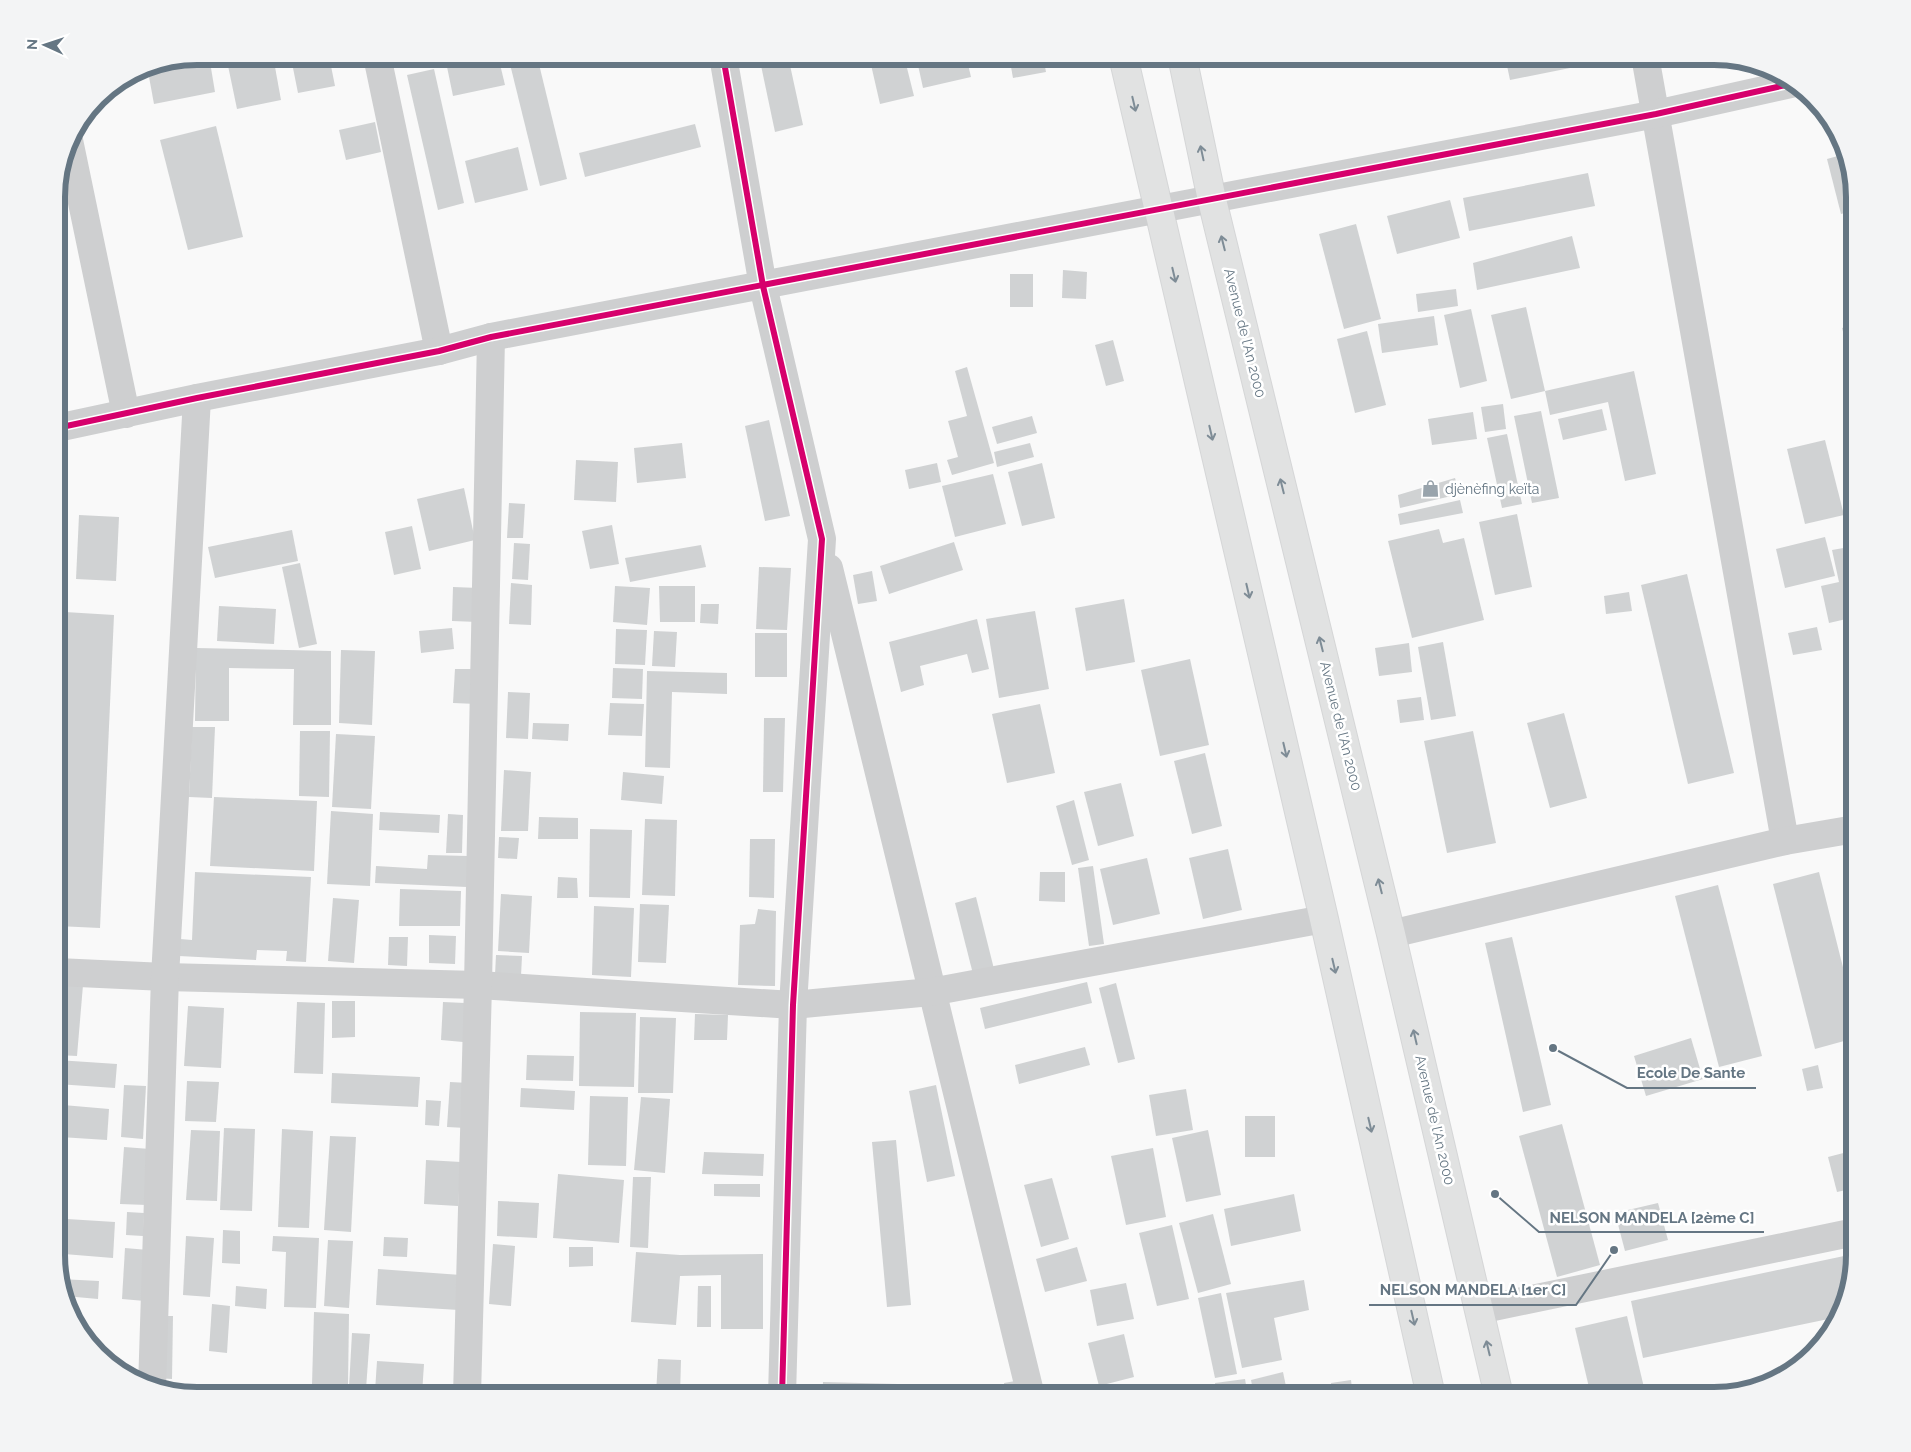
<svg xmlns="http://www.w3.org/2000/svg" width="1911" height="1452" font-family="Raleway,sans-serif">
<rect width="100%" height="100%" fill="#f9f9f9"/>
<g fill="#d0d2d3">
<polygon points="197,56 209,56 215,92 154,104 147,66"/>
<polygon points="226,56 273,56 281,100 237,109"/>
<polygon points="323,56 329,56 335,86 298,93 292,63"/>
<polygon points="473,56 498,56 505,85 453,96 446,62"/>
<polygon points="508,56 537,56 567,179 540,186"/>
<polygon points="759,56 788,56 803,125 775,132"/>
<polygon points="869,56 904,56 914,96 880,104"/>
<polygon points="916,56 966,56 971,77 923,88"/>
<polygon points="1009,56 1043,56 1046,72 1013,78"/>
<polygon points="1505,56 1620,56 1620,58 1510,80"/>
<polygon points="1672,56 1691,56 1692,59 1674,64"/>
<polygon points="434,69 464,203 438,210 407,75"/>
<polygon points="375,122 381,152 346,160 339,130"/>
<polygon points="695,124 701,147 585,177 579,153"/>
<polygon points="216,126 243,237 188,250 160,140"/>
<polygon points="518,147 528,190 475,203 465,161"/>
<polygon points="1845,154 1855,197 1855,210 1841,214 1827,159"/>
<polygon points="1588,173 1595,206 1469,231 1463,198"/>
<polygon points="1450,200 1460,238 1397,254 1387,216"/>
<polygon points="1855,217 1855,246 1850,247 1843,220"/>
<polygon points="1356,224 1381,319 1344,329 1319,234"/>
<polygon points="1572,236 1580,268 1477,290 1473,263"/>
<polygon points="1855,253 1855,273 1854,273 1848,255"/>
<polygon points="1063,270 1087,272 1086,299 1062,298"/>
<rect x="1010" y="274" width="23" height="33"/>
<polygon points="1456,289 1458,306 1418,312 1416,294"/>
<polygon points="1526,307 1545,391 1511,399 1491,315"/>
<polygon points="1471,309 1487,381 1460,388 1444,315"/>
<polygon points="1434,316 1438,345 1382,353 1378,324"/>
<polygon points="1855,324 1855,372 1854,372 1842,328"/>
<polygon points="1367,331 1386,405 1355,413 1337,339"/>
<polygon points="1113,340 1124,381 1106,386 1095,345"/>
<polygon points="967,367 994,463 952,475 947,460 958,457 948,421 967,416 955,371"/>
<polygon points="1634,371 1656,474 1625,481 1608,402 1550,415 1545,391"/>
<polygon points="1503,404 1506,429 1485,432 1481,407"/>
<polygon points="1602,409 1607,430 1563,440 1558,419"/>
<polygon points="1541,411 1559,498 1532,503 1514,416"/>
<polygon points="1473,412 1477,439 1432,445 1428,419"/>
<polygon points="1032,416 1037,433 997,444 992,427"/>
<polygon points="769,420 790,516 765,521 745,426"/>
<polygon points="1507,434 1522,504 1502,508 1487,438"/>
<polygon points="1855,437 1855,477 1854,477 1844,439"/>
<polygon points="1825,440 1844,515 1805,524 1787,449"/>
<polygon points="682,443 686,478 637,483 634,448"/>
<polygon points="1030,443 1034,457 997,467 994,452"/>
<polygon points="576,460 618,462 616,502 574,500"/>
<polygon points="937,463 941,482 909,489 905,470"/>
<polygon points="1042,463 1055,518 1022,526 1008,472"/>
<polygon points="993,474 1006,524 955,537 942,486"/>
<polygon points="1455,478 1460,494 1400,508 1398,495"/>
<polygon points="464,488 475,540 429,551 417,499"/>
<polygon points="1460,500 1463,513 1400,525 1398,514"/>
<polygon points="509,503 525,504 523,538 507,538"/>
<polygon points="1517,514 1532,587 1495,595 1479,522"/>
<polygon points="79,515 119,517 116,581 76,579"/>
<polygon points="612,525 619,564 590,569 582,531"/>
<polygon points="412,526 421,569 394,575 385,532"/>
<polygon points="1439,529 1443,543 1464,538 1484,620 1412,638 1388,541"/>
<polygon points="292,530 298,561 215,578 208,547"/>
<polygon points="1825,537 1835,576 1785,588 1776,549"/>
<polygon points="954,542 963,570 889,594 880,566"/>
<polygon points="514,543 530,544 528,580 512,579"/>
<polygon points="701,545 706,567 630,582 625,558"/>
<polygon points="1855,546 1855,617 1829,623 1821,586 1839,582 1832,550"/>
<polygon points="300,563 317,644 299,648 282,567"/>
<polygon points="759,567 791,568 787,630 756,629"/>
<polygon points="872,571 877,601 858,604 853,575"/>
<polygon points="1687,574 1734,773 1688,784 1641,585"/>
<polygon points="511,583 532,585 531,625 509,624"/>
<polygon points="615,586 650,588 647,625 613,622"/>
<polygon points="659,586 695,586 695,622 660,622"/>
<polygon points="453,587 479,588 478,622 452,621"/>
<polygon points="1629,592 1632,611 1606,614 1604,596"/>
<polygon points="1124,599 1135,662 1086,671 1075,608"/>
<polygon points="701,604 719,604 718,624 700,623"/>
<polygon points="219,606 276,609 274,644 217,641"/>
<polygon points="1035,611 1049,689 999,698 986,619"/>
<polygon points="65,612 114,615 100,928 57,926 57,789"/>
<polygon points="977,619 989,669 972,673 967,654 920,666 924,685 901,692 889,642"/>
<polygon points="1817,627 1822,650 1793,655 1788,633"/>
<polygon points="452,628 454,649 421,653 419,631"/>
<polygon points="616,629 647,630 645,665 615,664"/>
<polygon points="654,631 677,632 675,667 652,666"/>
<rect x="755" y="633" width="32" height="44"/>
<polygon points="1443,642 1456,716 1431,720 1418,647"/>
<polygon points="1409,643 1412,672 1379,676 1375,648"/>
<polygon points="196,648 331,651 331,725 293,725 294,669 229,668 229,721 195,721"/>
<polygon points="341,650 375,651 372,725 339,723"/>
<polygon points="1190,659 1209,745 1160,756 1141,670"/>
<polygon points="613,668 643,669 642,699 612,698"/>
<polygon points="455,669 478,669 477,704 453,703"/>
<polygon points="647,671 727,673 727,694 672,692 670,768 645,767"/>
<polygon points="508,692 530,693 528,739 506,738"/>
<polygon points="1421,697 1424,720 1400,723 1397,700"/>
<polygon points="610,703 644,704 642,736 608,735"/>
<polygon points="1040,704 1055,773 1007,783 992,714"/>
<polygon points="1564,713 1587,798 1550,808 1527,723"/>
<polygon points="764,718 785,718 783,792 763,792"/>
<polygon points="533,723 569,724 568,741 532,739"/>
<polygon points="192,727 215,727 212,798 189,797"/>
<polygon points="300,731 330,731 329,797 299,796"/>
<polygon points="1473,731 1496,843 1447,853 1424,741"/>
<polygon points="336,734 375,736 371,809 332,807"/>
<polygon points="1205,753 1222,826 1192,834 1174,761"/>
<polygon points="504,770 531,772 528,831 501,831"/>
<polygon points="623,772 664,776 662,804 621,800"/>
<polygon points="1121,783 1134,836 1098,846 1084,792"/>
<polygon points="214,797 317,801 314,871 210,866"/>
<polygon points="1074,800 1089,860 1072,865 1056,806"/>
<polygon points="331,811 373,814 370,886 327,884"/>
<polygon points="380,812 440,815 439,833 379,830"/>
<polygon points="448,814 463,815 462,853 446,853"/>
<polygon points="539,817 578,818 578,839 538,839"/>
<polygon points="645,819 677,820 675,896 642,895"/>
<polygon points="590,829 632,830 630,898 589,897"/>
<polygon points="499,837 519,838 517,859 498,858"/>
<polygon points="750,839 775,839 774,898 749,897"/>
<polygon points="1228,849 1242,910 1203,919 1189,858"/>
<polygon points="428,855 468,856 467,887 375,883 376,866 427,869"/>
<polygon points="1147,858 1160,914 1113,925 1100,869"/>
<polygon points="1093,866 1104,944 1089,946 1078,868"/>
<polygon points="195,872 311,877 306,962 286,961 287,951 257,950 256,960 179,956 180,939 192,940"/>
<polygon points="1040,872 1065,872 1065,902 1039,901"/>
<polygon points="1819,872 1855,1015 1855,1038 1815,1049 1773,884"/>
<polygon points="558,877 577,878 578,898 557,898"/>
<polygon points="1718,885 1762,1056 1719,1067 1675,896"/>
<polygon points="400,889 461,891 460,926 399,926"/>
<polygon points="501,894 532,896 529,953 498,951"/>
<polygon points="976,897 994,969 973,974 955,903"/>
<polygon points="333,898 359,900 354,963 328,961"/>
<polygon points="640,904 669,905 666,963 638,962"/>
<polygon points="594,906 634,908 631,977 592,975"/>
<polygon points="758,909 776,911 775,986 738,985 740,925 755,924"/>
<polygon points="429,935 456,936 455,964 429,963"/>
<polygon points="389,937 408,937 407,966 388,965"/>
<polygon points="1512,937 1551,1105 1523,1112 1485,943"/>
<polygon points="496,955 522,956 521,976 495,975"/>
<polygon points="1087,982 1092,1003 985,1029 980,1008"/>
<polygon points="57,983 83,985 77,1056 57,1055"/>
<polygon points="1116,983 1135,1059 1118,1063 1099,988"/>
<polygon points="332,1001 355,1001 355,1037 332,1038"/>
<polygon points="297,1002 325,1003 323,1074 294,1073"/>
<polygon points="443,1002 465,1003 463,1042 441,1040"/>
<polygon points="188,1006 224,1008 221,1068 184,1066"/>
<polygon points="580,1012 636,1013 634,1087 579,1086"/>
<polygon points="695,1014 728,1015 727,1040 694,1040"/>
<polygon points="640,1017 676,1018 673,1093 638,1093"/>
<polygon points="1691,1038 1703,1079 1646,1096 1634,1056"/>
<polygon points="1085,1047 1090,1065 1019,1084 1015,1065"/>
<polygon points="527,1055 574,1056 573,1081 526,1080"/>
<polygon points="57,1060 117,1064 115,1088 57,1084"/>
<polygon points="1818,1065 1823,1088 1807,1091 1802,1069"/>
<polygon points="332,1073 420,1077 418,1107 331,1103"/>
<polygon points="187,1081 219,1082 216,1122 185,1121"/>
<polygon points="450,1082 469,1083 466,1128 447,1127"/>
<polygon points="124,1085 146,1086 143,1139 121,1137"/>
<polygon points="936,1085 955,1176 927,1182 909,1091"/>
<polygon points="521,1088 575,1091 574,1110 520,1107"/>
<polygon points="1186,1089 1193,1130 1156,1136 1149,1095"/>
<polygon points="590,1096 628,1097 626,1166 588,1165"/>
<polygon points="641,1097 670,1099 665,1173 634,1170"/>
<polygon points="426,1100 441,1101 439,1126 425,1125"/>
<polygon points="63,1105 109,1109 107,1140 60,1137"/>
<rect x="1245" y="1116" width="30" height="41"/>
<polygon points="1562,1124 1600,1265 1557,1277 1519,1136"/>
<polygon points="224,1128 255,1129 252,1211 220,1210"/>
<polygon points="282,1129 313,1131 309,1228 278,1227"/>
<polygon points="191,1130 220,1131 217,1201 186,1200"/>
<polygon points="1208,1130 1221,1195 1186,1202 1172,1138"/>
<polygon points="330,1136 356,1137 351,1232 324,1230"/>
<polygon points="896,1140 911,1305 887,1307 872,1142"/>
<polygon points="124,1147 150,1149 147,1205 120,1204"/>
<polygon points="1153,1148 1166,1217 1126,1225 1111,1156"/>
<polygon points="1855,1150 1855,1188 1837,1192 1828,1157"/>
<polygon points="704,1152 764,1154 763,1176 702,1174"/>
<polygon points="426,1160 461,1162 458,1206 424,1204"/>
<polygon points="558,1174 624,1180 619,1243 553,1238"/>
<polygon points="633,1177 651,1177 648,1248 630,1247"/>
<polygon points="1052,1178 1069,1239 1041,1247 1024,1185"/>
<polygon points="714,1184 760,1184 760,1197 714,1196"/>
<polygon points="1294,1194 1301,1231 1231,1246 1224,1209"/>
<polygon points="498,1201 539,1203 537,1238 497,1236"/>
<polygon points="1658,1203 1668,1240 1625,1251 1615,1213"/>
<polygon points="127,1212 144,1213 143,1236 126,1235"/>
<polygon points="1213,1214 1231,1284 1198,1293 1179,1223"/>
<polygon points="67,1219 115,1222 113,1258 64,1254"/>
<polygon points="1172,1225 1189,1299 1157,1306 1139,1233"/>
<polygon points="223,1230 240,1231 240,1264 222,1263"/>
<polygon points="186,1236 214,1238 210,1297 183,1295"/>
<polygon points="273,1236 319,1238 316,1308 284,1307 286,1252 272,1251"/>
<polygon points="384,1237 408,1238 407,1257 383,1256"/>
<polygon points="328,1240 353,1241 349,1308 324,1306"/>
<polygon points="493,1244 515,1246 511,1306 489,1304"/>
<polygon points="569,1247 593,1247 593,1266 569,1267"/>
<polygon points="1077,1247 1087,1281 1045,1292 1036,1259"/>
<polygon points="125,1248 148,1250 145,1301 122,1299"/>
<polygon points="636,1252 680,1255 763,1254 763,1329 721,1329 721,1275 680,1276 676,1325 631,1322"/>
<polygon points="1844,1256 1850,1283 1847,1300 1838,1317 1643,1358 1631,1301"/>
<polygon points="378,1269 461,1275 459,1310 376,1305"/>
<polygon points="60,1279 99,1281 98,1299 65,1296"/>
<polygon points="1304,1280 1309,1310 1274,1318 1282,1360 1242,1368 1226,1293"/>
<polygon points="1126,1283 1134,1319 1097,1326 1090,1290"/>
<polygon points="236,1286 267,1289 266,1309 235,1306"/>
<polygon points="698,1286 711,1286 711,1327 697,1327"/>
<polygon points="1221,1293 1237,1374 1215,1378 1198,1298"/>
<polygon points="212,1304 230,1306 227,1353 209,1351"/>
<polygon points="314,1312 349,1314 348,1386 312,1385"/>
<polygon points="157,1316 173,1316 172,1379 156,1378"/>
<polygon points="1627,1316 1646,1396 1591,1396 1575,1328"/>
<polygon points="352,1333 370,1334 366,1389 349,1387"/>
<polygon points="1124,1334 1134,1377 1099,1386 1088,1343"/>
<polygon points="658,1359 681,1360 680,1395 656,1394"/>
<polygon points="377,1361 424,1364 422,1394 375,1391"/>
<polygon points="1283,1372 1288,1396 1254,1396 1251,1380"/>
<polygon points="1032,1378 1035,1396 1006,1396 1004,1383"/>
<polygon points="1245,1379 1248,1396 1217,1396 1215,1383"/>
<polygon points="1351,1380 1353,1396 1333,1396 1331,1383"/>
<polygon points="823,1382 898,1384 898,1396 822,1396"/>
<polygon points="966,1384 966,1396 933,1396 932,1386"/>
<polygon points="925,1385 926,1396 910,1396 909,1386"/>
</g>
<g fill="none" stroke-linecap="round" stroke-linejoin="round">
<defs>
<g id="major">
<polyline points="1123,56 1324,919 1431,1396"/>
<polyline points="1182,56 1212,200 1391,934 1499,1396"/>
</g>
</defs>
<use href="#major" stroke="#d5d6d7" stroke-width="30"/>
<g stroke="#cecfd0" stroke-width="28">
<polyline points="377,56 439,351"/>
<polyline points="723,56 763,286 822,539 793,1005 782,1396"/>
<polyline points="1645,56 1785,841"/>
<polyline points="69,140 126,414"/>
<polyline points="57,428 197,398 439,351 491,337 1656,114 1795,83"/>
<polyline points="829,568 1031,1396"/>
<polyline points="1391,934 1785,841 1855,829"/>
<polyline points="57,972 165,977 478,985 793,1005 931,992 1324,919"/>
<polyline points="1479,1310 1855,1232"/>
<polyline points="152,1388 165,977 197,398"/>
<polyline points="467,1396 478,985 491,337"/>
</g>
<use href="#major" stroke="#e1e2e2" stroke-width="28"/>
<defs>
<g id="cycleway">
<polyline points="723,56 763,286 822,539 793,1005 782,1396"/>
<polyline points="57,428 197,398 439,351 491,337 1656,114 1795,83"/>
</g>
</defs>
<use href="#cycleway" stroke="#fff" stroke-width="9"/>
<use href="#cycleway" stroke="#d6006c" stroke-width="6"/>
</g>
<defs><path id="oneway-shaft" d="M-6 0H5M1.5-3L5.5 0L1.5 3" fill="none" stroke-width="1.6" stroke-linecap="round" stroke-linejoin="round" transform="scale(1.25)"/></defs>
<g stroke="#7e8c96">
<use href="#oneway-shaft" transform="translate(1134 104) rotate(77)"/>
<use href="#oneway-shaft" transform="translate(1202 153) rotate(-102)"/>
<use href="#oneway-shaft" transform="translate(1223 243) rotate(-104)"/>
<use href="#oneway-shaft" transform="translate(1174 275) rotate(77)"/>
<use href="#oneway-shaft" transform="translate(1211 433) rotate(77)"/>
<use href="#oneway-shaft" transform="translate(1282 486) rotate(-104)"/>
<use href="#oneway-shaft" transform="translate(1248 591) rotate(77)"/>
<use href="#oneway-shaft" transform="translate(1321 644) rotate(-104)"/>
<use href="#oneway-shaft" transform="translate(1285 750) rotate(77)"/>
<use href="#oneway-shaft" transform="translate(1380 886) rotate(-104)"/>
<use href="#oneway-shaft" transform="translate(1334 966) rotate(77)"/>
<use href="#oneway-shaft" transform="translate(1415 1037) rotate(-103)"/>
<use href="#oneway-shaft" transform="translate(1370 1125) rotate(77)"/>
<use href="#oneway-shaft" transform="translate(1413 1318) rotate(77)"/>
<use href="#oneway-shaft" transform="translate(1488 1348) rotate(-103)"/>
</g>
<defs>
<symbol id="shop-bare" viewBox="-9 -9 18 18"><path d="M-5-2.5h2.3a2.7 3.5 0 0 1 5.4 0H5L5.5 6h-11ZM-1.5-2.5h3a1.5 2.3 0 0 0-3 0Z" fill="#99a4ac" stroke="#fff" stroke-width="2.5" paint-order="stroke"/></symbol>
</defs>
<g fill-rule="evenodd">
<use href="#shop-bare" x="1418" y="476" width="25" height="25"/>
</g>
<g text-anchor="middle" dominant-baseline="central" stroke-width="5" stroke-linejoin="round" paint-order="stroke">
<g font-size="14" fill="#657683" stroke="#fff">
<text transform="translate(1245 333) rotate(76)">Avenue de l'An 2000</text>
<text transform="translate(1341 726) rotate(76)">Avenue de l'An 2000</text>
<text transform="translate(1435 1120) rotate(77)">Avenue de l'An 2000</text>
</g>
<g font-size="14" fill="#657683" stroke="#fff" text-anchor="start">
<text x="1445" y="489">djènèfing keïta</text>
</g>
</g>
<path d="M0 0H1911V1452H0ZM197 65H1714A132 132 0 0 1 1846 197V1255A132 132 0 0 1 1714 1387H197A132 132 0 0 1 65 1255V197A132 132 0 0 1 197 65Z" fill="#f3f4f5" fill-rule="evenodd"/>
<path fill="none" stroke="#657683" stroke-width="6" d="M197 65H1714A132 132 0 0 1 1846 197V1255A132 132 0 0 1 1714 1387H197A132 132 0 0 1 65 1255V197A132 132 0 0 1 197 65Z"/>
<path fill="none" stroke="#657683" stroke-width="2" d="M1553 1048L1627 1088H1756M1495 1194L1539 1232H1764M1614 1250L1576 1305H1369"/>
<g fill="#657683" stroke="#fff" stroke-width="2">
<circle cx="1553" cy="1048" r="5"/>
<circle cx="1495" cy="1194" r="5"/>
<circle cx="1614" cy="1250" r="5"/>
</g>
<g font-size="15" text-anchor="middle" font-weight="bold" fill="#657683" stroke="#fff" stroke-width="5" stroke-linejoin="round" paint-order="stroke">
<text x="1691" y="1078">Ecole De Sante</text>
<text x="1652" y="1223">NELSON MANDELA [2ème C]</text>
<text x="1473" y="1295">NELSON MANDELA [1er C]</text>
</g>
<g transform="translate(45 45) rotate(273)" stroke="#ffffff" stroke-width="4" paint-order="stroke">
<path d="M0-4L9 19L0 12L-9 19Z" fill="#657683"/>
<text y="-8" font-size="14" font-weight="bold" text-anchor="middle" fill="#657683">N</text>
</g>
</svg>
